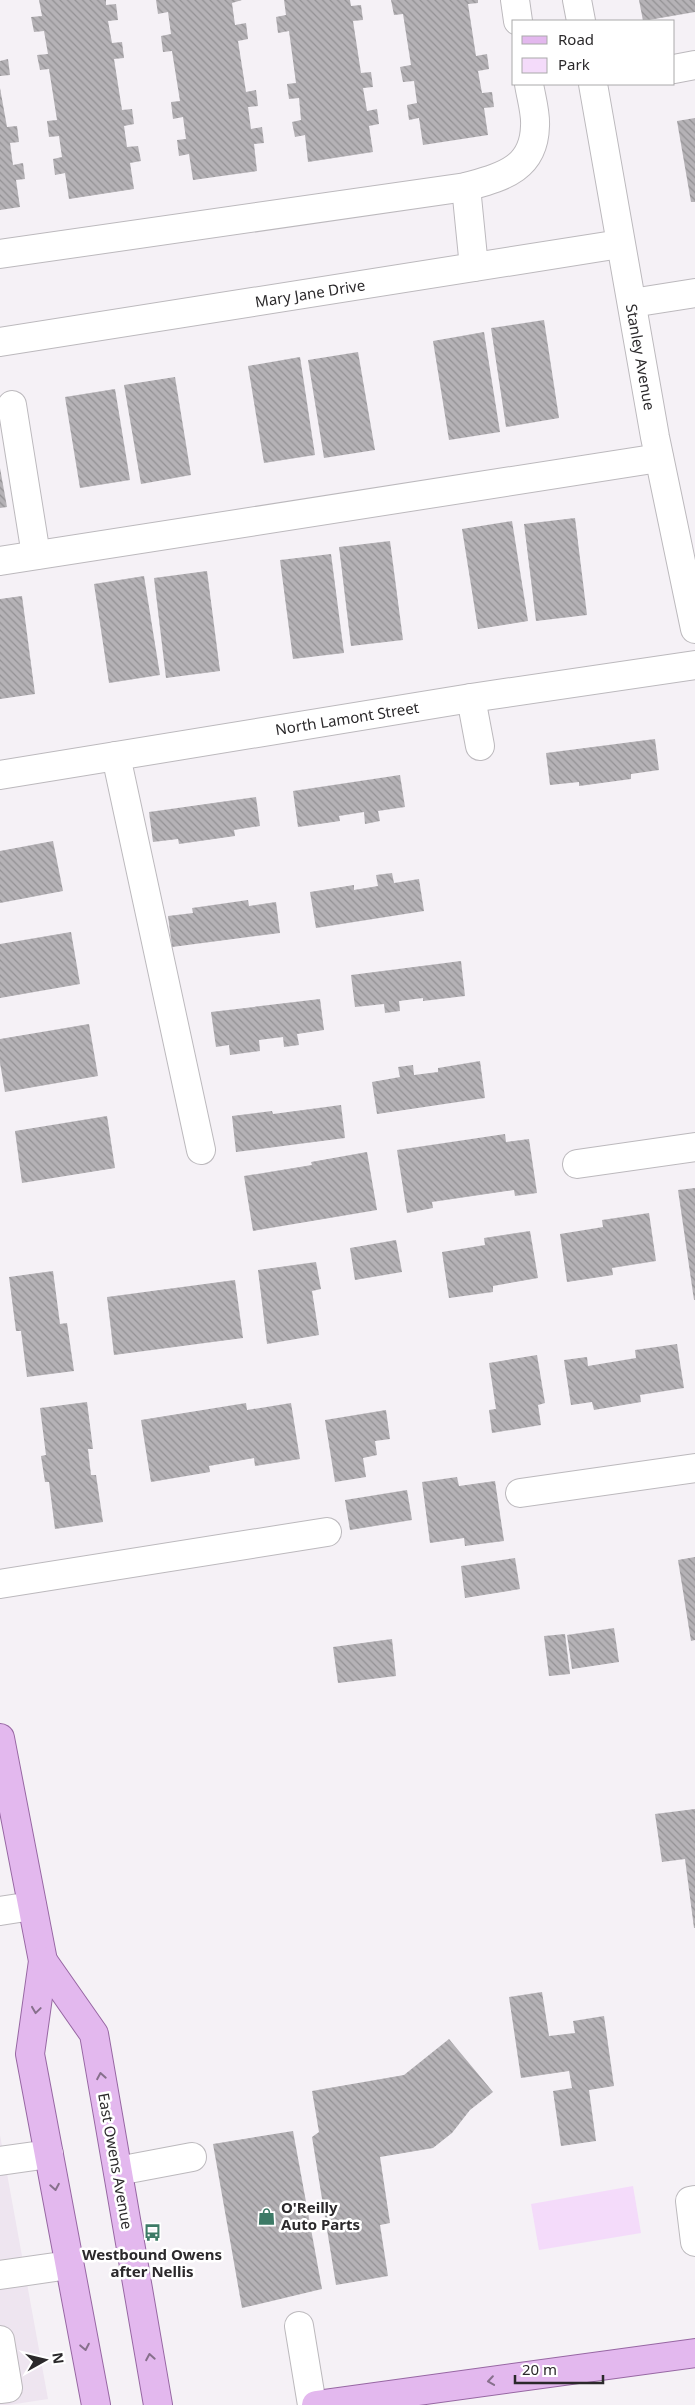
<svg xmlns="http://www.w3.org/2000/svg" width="695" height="2405" font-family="'Noto Sans',sans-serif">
<defs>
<pattern id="building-back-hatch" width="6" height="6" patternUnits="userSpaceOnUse" patternTransform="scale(1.25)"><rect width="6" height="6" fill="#b5b2b6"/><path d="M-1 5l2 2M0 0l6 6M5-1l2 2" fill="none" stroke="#939194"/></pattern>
</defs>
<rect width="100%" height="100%" fill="#f5f1f6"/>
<polygon fill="#eee5f0" points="0,2135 48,2399 9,2405 0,2405"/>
<polygon fill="#f4dbfa" points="633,2186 641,2233 539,2250 531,2204"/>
<g fill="url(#building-back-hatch)">
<polygon points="39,0 106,0 106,5 116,4 118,20 108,21 112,43 122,42 124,58 114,59 122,110 132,109 134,124 124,126 127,147 138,146 141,161 130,163 134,189 69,199 65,173 55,175 53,159 62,157 59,136 49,137 47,121 57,120 49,69 40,70 37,55 48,54 44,31 34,32 31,17 42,16"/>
<polygon points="156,0 242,0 232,3 235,25 246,23 248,39 238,41 246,92 256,90 258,106 248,107 251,129 262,127 264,143 254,144 257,171 193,180 189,154 179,156 177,140 186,139 183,117 173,119 171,102 180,101 172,51 163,52 161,36 171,34 168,12 158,14"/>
<polygon points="284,0 350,0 351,6 361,5 363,20 353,21 361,73 371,72 373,87 363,88 367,111 377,109 379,124 369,126 373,152 308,162 305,135 295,137 292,122 301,120 299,98 289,99 287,84 296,83 289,31 278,33 276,17 286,15"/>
<polygon points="391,0 478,0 478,3 468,4 476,56 487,54 489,69 478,71 482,93 492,92 494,107 484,108 488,135 423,145 419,118 409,120 407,105 417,103 414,81 403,82 400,67 411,65 403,14 394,15"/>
<polygon points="639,0 695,0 695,12 643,21"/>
<polygon points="8,59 10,75 0,76 0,61"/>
<polygon points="0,88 7,127 17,126 19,142 10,143 13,165 23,163 25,179 16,180 20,207 0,210"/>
<polygon points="695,118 695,202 691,202 677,121"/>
<polygon points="544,320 559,418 506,427 491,328"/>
<polygon points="484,332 500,432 449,440 433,341"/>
<polygon points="358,352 375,450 324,458 308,360"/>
<polygon points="300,357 315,455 264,463 248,366"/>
<polygon points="175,377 191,475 141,484 124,385"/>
<polygon points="115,389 130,480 80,488 65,397"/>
<polygon points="0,468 7,507 0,508"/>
<polygon points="575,518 587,615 536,621 524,524"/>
<polygon points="512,521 528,621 478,629 462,529"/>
<polygon points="390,541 403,640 351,646 339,547"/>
<polygon points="331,554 344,653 293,659 280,560"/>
<polygon points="207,571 220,671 166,678 154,578"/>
<polygon points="144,576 160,675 109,683 94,584"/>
<polygon points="22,596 35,694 0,699 0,599"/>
<polygon points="655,739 659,770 631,774 631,779 579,786 579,782 550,785 546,753"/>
<polygon points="400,775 405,807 378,811 380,821 365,824 364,812 339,816 340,821 298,827 293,791"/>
<polygon points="256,797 260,826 234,830 235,836 179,844 178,839 153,842 149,812"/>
<polygon points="53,841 63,891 0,903 0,851"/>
<polygon points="392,873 394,883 419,879 424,911 316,928 310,892 354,885 354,890 378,886 376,875"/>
<polygon points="248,900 249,906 276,902 280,933 172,947 168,916 193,913 192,908"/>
<polygon points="71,932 80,984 0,998 0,944"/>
<polygon points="461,961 465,996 423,1001 423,998 399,1001 400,1011 385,1013 384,1004 355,1007 351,975"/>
<polygon points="320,999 324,1030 297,1034 299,1045 284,1047 283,1037 259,1040 260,1051 230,1055 229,1045 216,1047 211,1012"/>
<polygon points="89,1024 98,1076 5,1092 0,1063 0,1039"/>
<polygon points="480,1061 485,1098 377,1114 372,1082 400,1077 398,1067 413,1065 414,1075 438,1072 438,1068"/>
<polygon points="341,1105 345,1138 236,1152 232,1116 272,1111 273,1114"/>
<polygon points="107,1116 115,1168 22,1183 15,1131"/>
<polygon points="505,1134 506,1142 529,1139 537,1193 515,1196 514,1190 432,1202 433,1208 407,1213 397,1150"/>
<polygon points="367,1152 377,1210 253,1231 244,1176 312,1165 311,1162"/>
<polygon points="695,1188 695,1300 694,1300 678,1190"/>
<polygon points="649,1213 656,1261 612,1268 613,1275 567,1282 560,1234 603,1227 602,1220"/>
<polygon points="530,1231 538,1278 493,1286 493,1292 449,1298 442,1252 485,1245 484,1238"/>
<polygon points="396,1240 402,1272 355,1280 350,1248"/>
<polygon points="316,1262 321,1289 312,1291 319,1335 267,1344 258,1270"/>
<polygon points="53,1271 60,1324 67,1323 74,1371 27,1377 21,1331 16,1331 9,1277"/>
<polygon points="235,1280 243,1338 114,1355 107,1297"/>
<polygon points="677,1344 684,1388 640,1395 641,1402 594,1410 592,1402 571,1405 564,1360 587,1357 588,1366 636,1358 635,1350"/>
<polygon points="537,1355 545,1403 538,1405 541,1425 492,1433 489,1410 496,1409 489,1363"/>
<polygon points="87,1402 93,1449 88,1449 91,1475 96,1475 103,1522 55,1529 49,1482 45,1482 41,1456 46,1455 40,1408"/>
<polygon points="246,1403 247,1410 291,1403 300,1459 255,1466 254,1458 209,1466 210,1472 151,1482 141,1420"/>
<polygon points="386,1410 390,1439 375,1441 377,1455 363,1458 366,1477 335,1482 325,1420"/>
<polygon points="457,1477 459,1486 495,1481 504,1541 465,1546 464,1538 430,1543 422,1482"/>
<polygon points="407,1490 412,1520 350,1530 345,1500"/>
<polygon points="695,1557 695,1640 691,1641 678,1560"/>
<polygon points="515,1558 520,1589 465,1598 461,1566"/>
<polygon points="614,1628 619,1662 572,1669 567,1635"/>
<polygon points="565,1634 570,1674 549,1676 544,1636"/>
<polygon points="392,1639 396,1676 338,1683 333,1647"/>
<polygon points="695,1809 695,1928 694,1928 685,1859 662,1862 655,1814"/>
<polygon points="542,1992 549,2036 575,2033 573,2021 604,2016 614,2086 589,2090 596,2141 561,2146 553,2091 572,2088 569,2071 521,2078 509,1997"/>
<polygon points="449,2039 493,2092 470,2110 452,2133 433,2148 380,2157 390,2223 380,2225 388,2276 336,2285 312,2137 319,2132 312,2091 404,2075"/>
<polygon points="293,2131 322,2289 242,2308 213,2144"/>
</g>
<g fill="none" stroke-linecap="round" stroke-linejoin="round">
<defs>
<g id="minor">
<polyline points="515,0 518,21"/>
<polyline points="577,0 581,21"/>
<polyline points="674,69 695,65"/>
<polyline points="593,84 655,437 695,629"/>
<polyline points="466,187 474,267"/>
<path d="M0,254L466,187C501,177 534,170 535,126C536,113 531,97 529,84"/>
<polyline points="632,303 695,293"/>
<polyline points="0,342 620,244"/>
<polyline points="12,405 36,555"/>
<polyline points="0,561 659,458"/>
<polyline points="471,698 480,746"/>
<polyline points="116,756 201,1150"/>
<polyline points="0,775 471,698 695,665"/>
<polyline points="577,1164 695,1147"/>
<polyline points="520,1493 695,1468"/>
<polyline points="0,1584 327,1532"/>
<polyline points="0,1911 32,1906"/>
<polyline points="0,2161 49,2154"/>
<polyline points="118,2171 192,2157"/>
<polyline points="695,2200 690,2201 695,2242"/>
<polyline points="0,2275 69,2265"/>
<polyline points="299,2326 312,2405"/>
<polyline points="0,2340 8,2388 0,2389"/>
</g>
<g id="major">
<polyline points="0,1738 43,1961 30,2054 96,2405"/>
<polyline points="43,1961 94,2034 158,2405"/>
<polyline points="316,2405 695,2353"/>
</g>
</defs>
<use href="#minor" stroke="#bcb9bd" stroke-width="30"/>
<use href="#major" stroke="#9767a3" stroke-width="30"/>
<use href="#minor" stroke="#fff" stroke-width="28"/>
<use href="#major" stroke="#e3b8ee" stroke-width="28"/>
</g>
<defs><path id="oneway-chevron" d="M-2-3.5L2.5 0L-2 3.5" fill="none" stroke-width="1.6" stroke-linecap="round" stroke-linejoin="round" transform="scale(1.25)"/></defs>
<g stroke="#87708c">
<use href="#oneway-chevron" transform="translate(36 2010) rotate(98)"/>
<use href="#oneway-chevron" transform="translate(101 2076) rotate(-100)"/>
<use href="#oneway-chevron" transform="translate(55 2187) rotate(80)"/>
<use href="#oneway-chevron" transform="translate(85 2347) rotate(79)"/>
<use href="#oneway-chevron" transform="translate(150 2357) rotate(-100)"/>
<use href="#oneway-chevron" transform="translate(491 2381) rotate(172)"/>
</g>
<defs>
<symbol id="shop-bare" viewBox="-9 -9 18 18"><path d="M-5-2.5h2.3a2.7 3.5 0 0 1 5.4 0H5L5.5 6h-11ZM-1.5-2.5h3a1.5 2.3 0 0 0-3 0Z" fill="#3d7a66" stroke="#fff" stroke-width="2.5" paint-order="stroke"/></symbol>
<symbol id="bus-bare" viewBox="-9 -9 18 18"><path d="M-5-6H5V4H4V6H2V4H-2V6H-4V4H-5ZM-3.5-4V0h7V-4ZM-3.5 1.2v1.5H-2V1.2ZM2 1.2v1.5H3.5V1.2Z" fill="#3d7a66" stroke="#fff" stroke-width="2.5" paint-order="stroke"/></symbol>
</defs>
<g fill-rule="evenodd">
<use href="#shop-bare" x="254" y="2204" width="25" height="25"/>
<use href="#bus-bare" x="140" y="2220" width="25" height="25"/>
</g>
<g text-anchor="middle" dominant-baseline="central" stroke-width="5" stroke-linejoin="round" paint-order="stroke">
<g font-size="15" fill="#2b292b" stroke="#fff">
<text transform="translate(310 293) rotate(-9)">Mary Jane Drive</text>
<text transform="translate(641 357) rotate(80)">Stanley Avenue</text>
<text transform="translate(347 718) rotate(-9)">North Lamont Street</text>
<text transform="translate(116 2161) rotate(80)">East Owens Avenue</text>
</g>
<g font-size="15" font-weight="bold" fill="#2b292b" stroke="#fff" text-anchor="start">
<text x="281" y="2207">O'Reilly<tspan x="281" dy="17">Auto Parts</tspan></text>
<text x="152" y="2254" text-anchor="middle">Westbound Owens<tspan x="152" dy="17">after Nellis</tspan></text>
</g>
</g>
<rect x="512" y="20" width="162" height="65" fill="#ffffff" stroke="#aaa9aa"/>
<rect x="522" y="36" width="25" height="8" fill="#e3b8ee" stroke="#aaa9aa"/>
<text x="558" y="45" font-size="15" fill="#2b292b">Road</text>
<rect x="522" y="58" width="25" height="15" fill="#f4dbfa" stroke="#aaa9aa"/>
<text x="558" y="70" font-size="15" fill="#2b292b">Park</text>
<g transform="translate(45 2360) rotate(82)" stroke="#ffffff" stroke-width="4" paint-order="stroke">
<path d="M0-4L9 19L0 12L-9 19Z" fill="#2b292b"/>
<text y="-8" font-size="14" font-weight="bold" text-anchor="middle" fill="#2b292b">N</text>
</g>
<path d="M515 2375v8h88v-8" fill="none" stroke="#2b292b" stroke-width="2.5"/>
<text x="522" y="2375" font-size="15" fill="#2b292b" stroke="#ffffff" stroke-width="4" paint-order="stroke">20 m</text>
</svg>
